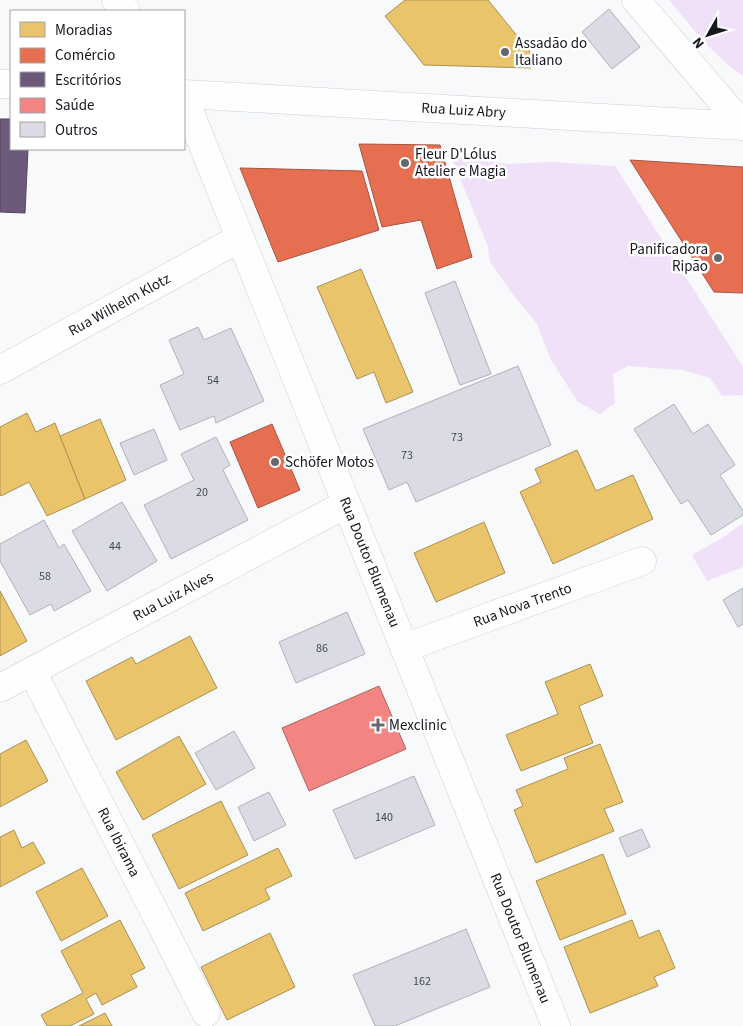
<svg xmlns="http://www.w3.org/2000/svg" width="743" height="1026" font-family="'Source Sans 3',sans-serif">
<rect width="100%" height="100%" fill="#f7f9fb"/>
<g fill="#f0e1f9">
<path d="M669,0H743V76C713,56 692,27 669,0Z"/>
<polygon points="451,156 508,164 551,162 615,166 743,367 743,395 722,396 710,378 682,370 628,366 613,374 615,403 600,414 578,402 551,360 537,324 515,297 490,262 488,247"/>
<polygon points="743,523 743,567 707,581 692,555 722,538"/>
</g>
<g fill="#e9c46a" stroke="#a99154">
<polygon points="405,0 488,0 535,58 529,63 531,68 424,65 385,16"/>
<polygon points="361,269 413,392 386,403 374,372 357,379 317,287"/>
<polygon points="27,413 36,432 55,423 85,499 47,516 29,482 1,496 0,494 0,427"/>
<polygon points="100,419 126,480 85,499 60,436"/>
<polygon points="577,450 596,491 633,475 653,519 553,564 520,492 541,482 535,469"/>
<polygon points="484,522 505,573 436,602 414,553"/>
<polygon points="0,591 27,641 0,656"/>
<polygon points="190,636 217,688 116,740 86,681 132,657 136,664"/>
<polygon points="590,664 603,696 579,706 593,743 521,771 506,735 558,714 545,682"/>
<polygon points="179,736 206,784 143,820 116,772"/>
<polygon points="26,740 48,781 0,807 0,754"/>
<polygon points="600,744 623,802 604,809 614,831 536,863 514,810 523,806 516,790 568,769 564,758"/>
<polygon points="221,801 248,855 179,889 152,835"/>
<polygon points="14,830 22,848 33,842 45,863 0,887 0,837"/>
<polygon points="278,848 292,876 265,889 270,899 203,931 185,893"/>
<polygon points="603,854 626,914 560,940 536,881"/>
<polygon points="82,868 108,916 61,941 36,892"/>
<polygon points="120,920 145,968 131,975 137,987 102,1005 96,993 86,999 94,1014 70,1026 47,1026 41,1015 83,993 61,951"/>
<polygon points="632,920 639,938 659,930 675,968 654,977 658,986 590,1013 564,947"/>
<polygon points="270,933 295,987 227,1020 201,967"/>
<polygon points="105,1013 112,1026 79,1026"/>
</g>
<g fill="#e76f51" stroke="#a85542">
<polygon points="359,144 440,145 472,257 437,269 421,220 382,227"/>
<polygon points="630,160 743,167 743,293 714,292"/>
<polygon points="240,168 362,171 379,230 278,262"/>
<polygon points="272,424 300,490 258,508 230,442"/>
</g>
<polygon fill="#6d597a" stroke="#53465f" points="0,119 11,119 11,149 28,149 25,213 0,212"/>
<polygon fill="#f28482" stroke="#b06464" points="379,686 406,749 309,791 282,728"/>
<g fill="#dadbe5" stroke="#b1b2b6">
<polygon points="609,9 640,47 612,69 582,32"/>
<polygon points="455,281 491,374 460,385 425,293"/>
<polygon points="198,327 204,340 231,328 264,401 216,423 214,416 180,430 160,385 184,374 169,340"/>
<polygon points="518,366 551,445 416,502 407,482 389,490 363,429"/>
<polygon points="674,404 693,434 708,424 735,465 720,475 743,511 743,515 711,535 688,500 681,504 634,429"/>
<polygon points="154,429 167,460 134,475 120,443"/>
<polygon points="216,437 230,465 223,470 248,520 171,559 144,505 194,480 181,454"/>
<polygon points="122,502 157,561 107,591 72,531"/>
<polygon points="44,520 59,548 64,544 91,591 54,611 51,604 30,615 0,561 0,544"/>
<polygon points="743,588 743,624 738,627 723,600"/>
<polygon points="347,612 365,654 296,683 279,642"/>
<polygon points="234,731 255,768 216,790 195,753"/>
<polygon points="414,776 435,825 355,859 333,810"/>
<polygon points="269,792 286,825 254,841 238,807"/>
<polygon points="642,829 650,847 627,857 619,838"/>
<polygon points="466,929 490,987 395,1026 375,1026 353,975"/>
</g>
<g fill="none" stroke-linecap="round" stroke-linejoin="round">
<defs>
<g id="street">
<polyline points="116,0 126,11"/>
<polyline points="636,0 743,126"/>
<path id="s1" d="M0,370L240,238"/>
<path id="s2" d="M404,648L642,561"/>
<path id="s3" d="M32,671L206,1013"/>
<path id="s4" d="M0,688L346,504"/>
</g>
<g id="secondary">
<polyline points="0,84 11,84"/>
<path id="s5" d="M184,94L743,126"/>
<path id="s6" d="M184,98L556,1026"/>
</g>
</defs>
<use href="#street" stroke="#cccfd3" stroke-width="29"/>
<use href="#secondary" stroke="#cccfd3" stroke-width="29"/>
<use href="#street" stroke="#fefefe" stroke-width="28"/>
<use href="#secondary" stroke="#fefefe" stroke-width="28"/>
</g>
<g fill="#64676c" stroke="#fff" stroke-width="2">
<circle cx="505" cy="52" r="5"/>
<circle cx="405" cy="163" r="5"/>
<circle cx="718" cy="258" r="5"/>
<circle cx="275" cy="462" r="5"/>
<path d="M375.5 717.5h5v5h5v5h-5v5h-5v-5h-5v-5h5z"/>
</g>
<g text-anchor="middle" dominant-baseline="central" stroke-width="5" stroke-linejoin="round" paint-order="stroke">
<g font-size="12" fill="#464a50">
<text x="213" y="380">54</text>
<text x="457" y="437">73</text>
<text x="407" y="455">73</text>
<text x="202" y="492">20</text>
<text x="115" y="546">44</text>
<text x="45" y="576">58</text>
<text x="322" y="648">86</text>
<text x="384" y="817">140</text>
<text x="422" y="981">162</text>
</g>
<g font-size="15" fill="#15191f" stroke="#fff" text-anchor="start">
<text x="515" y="43">Assadão do<tspan x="515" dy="17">Italiano</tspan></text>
<text x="415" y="154">Fleur D'Lólus<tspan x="415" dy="17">Atelier e Magia</tspan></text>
<text x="708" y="249" text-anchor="end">Panificadora<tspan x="708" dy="17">Ripão</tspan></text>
<text x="285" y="462">Schöfer Motos</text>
<text x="389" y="725">Mexclinic</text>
</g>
<g font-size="15" fill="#15191f" stroke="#fff">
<text stroke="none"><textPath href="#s5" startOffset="280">Rua Luiz Abry</textPath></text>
<text stroke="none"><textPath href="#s1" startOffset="136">Rua Wilhelm Klotz</textPath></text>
<text stroke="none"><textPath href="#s6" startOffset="500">Rua Doutor Blumenau</textPath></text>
<text stroke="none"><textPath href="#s4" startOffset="196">Rua Luiz Alves</textPath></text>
<text stroke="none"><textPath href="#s2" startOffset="126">Rua Nova Trento</textPath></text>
<text stroke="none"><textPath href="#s3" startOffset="192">Rua Ibirama</textPath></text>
<text stroke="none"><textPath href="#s6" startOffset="905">Rua Doutor Blumenau</textPath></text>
</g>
</g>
<rect x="10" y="10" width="175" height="140" fill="#ffffff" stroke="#a1a3a5"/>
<rect x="20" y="22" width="25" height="15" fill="#e9c46a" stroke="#a1a3a5"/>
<text x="55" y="35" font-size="15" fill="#15191f">Moradias</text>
<rect x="20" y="48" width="25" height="15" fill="#e76f51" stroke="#a1a3a5"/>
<text x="55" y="60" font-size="15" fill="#15191f">Comércio</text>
<rect x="20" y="72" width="25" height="15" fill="#6d597a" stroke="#a1a3a5"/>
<text x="55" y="85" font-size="15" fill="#15191f">Escritórios</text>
<rect x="20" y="98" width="25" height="15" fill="#f28482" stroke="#a1a3a5"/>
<text x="55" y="110" font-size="15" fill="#15191f">Saúde</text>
<rect x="20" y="122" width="25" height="15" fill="#dadbe5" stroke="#a1a3a5"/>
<text x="55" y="135" font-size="15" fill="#15191f">Outros</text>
<g transform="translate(708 35) rotate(231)" stroke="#ffffff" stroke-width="4" paint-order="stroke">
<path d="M0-4L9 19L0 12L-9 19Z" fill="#15191f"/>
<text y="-8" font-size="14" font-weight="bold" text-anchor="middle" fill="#15191f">N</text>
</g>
</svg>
